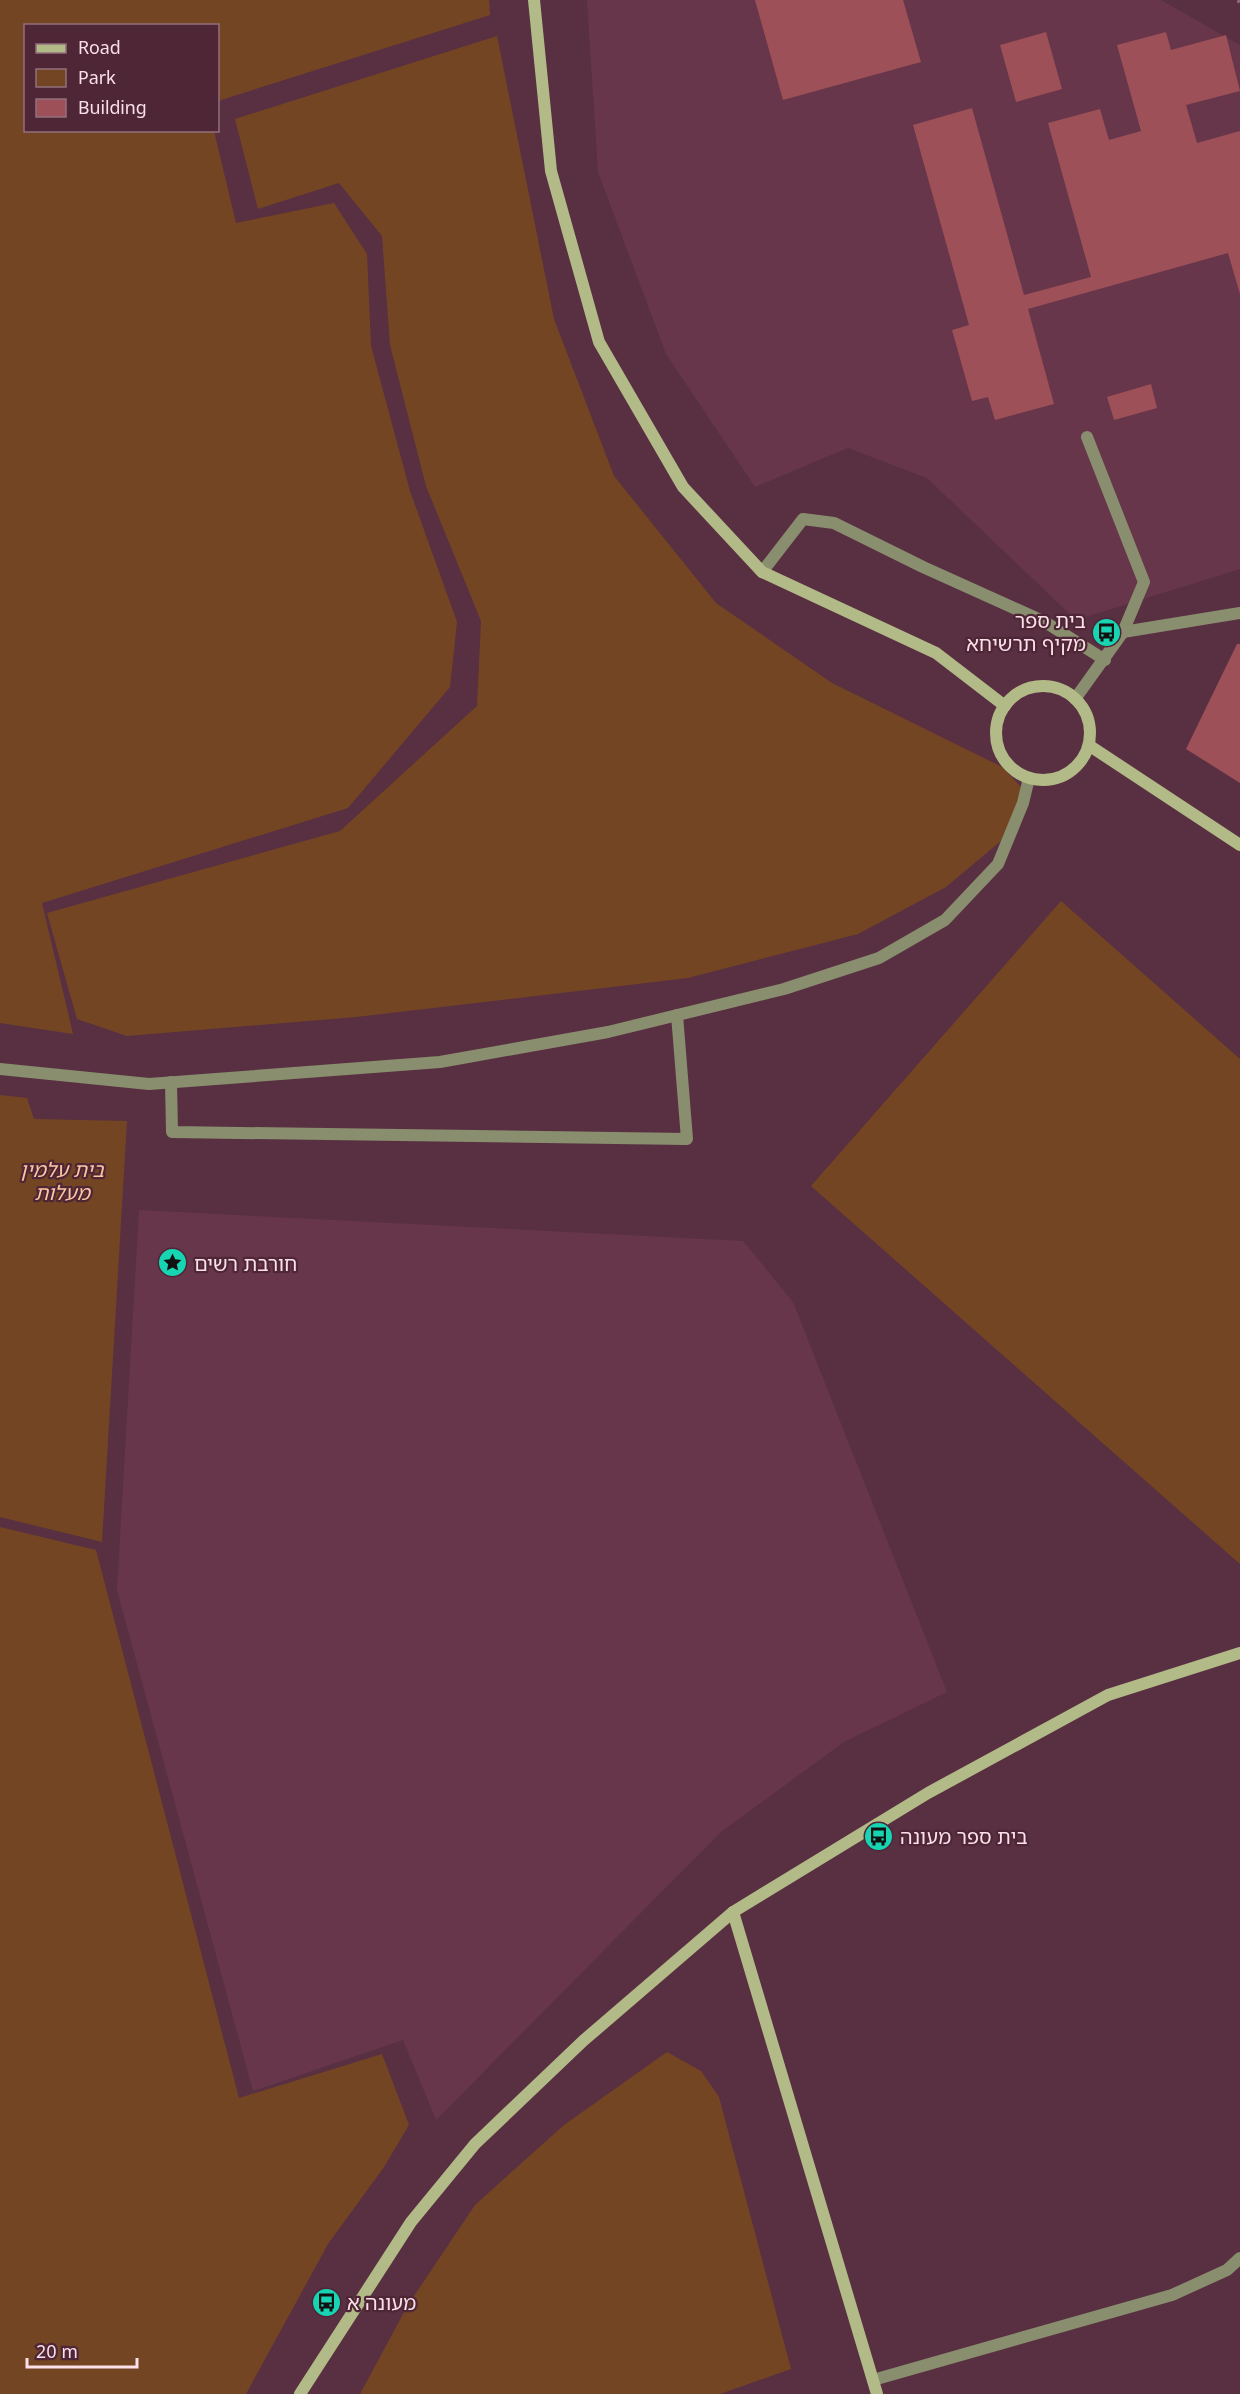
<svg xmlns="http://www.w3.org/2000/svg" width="1240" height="2394" font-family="Georgia,'Noto Sans Hebrew',serif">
<rect width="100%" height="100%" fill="#593041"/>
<g fill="#67364a">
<polygon points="587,0 1161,0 1240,45 1240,569 1076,620 927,478 848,448 755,487 666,354 598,172"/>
<polygon points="139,1210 743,1241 793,1302 947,1692 844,1742 721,1832 436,2120 403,2040 253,2091 117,1590"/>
</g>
<g fill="#744523">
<polygon points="0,0 489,0 490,15 218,101 218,26 26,26 26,130 214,131 236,223 334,203 367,254 371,346 410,491 457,622 450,687 348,808 42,903 73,1034 0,1023"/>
<polygon points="497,36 554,319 614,476 716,603 832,683 1002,767 1024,790 1008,835 946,887 858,934 688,978 356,1017 127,1036 77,1019 47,913 340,831 477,706 481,621 426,486 390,345 382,236 339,183 258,209 235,119"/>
<polygon points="1061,901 1240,1059 1240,1564 811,1186"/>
<polygon points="0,1095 27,1098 34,1119 127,1121 102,1542 0,1517"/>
<polygon points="0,1527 96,1550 239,2098 382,2054 409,2125 384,2167 328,2244 246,2394 0,2394"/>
<polygon points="667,2052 701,2071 719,2097 791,2369 720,2394 360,2394 408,2305 475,2205 564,2125"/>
</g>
<g fill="#9d5057">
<polygon points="755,0 903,0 921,62 783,100"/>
<polygon points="1046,32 1062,89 1016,102 1000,45"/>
<polygon points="1166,32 1171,50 1226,35 1240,91 1186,105 1197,143 1240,131 1240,294 1228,253 1028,309 1054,404 995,420 988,397 972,401 952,330 969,325 913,125 972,108 1024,295 1091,277 1048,123 1100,109 1109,140 1141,131 1117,45"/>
<polygon points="1151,384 1157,408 1114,420 1107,397"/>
<polygon points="1237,644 1240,644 1240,783 1186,749"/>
</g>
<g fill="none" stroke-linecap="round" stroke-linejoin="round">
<polyline stroke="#926e7c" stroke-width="4" stroke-dasharray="3 4.5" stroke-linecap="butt" points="1238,0 1240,2"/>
<g stroke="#898e6e" stroke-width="12">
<polyline points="762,572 803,519 834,523 923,567 1045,622 1105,660"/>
<polyline points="171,1082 172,1132 687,1139 677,1015"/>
<polyline points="873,2380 1172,2295 1227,2270 1240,2258"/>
</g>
<g stroke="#898e6e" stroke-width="12">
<polyline points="1123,632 1240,613"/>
<polyline points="1075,699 1123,632 1144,582 1087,437"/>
<polyline points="0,1069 149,1084 440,1062 608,1032 784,989 879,958 945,920 998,864 1023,803 1029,778"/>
</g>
<g stroke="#b2ba87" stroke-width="12">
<polyline points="534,0 551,171 599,342 683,487 762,572 936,653 1005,706"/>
<circle cx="1043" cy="733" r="47"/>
<polyline points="1090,746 1240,845"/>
<polyline points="733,1912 877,2394"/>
<polyline points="300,2394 411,2222 475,2144 583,2041 733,1912 928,1793 1108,1695 1240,1653"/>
</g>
</g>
<defs>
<symbol id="bus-disc" viewBox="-11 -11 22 22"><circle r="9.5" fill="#17d5b2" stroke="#4e2636"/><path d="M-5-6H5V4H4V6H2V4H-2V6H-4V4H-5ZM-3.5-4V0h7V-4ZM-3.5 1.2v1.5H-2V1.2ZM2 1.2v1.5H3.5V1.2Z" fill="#111"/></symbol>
<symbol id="sight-disc" viewBox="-11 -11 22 22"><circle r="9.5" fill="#17d5b2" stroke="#4e2636"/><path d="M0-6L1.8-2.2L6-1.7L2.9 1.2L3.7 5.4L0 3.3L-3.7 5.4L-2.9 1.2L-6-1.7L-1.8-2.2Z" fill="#111"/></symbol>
</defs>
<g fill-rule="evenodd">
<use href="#bus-disc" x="1090" y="616" width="33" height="33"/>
<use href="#sight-disc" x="156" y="1246" width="33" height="33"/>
<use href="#bus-disc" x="862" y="1820" width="33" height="33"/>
<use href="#bus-disc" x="310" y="2286" width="33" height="33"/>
</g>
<g text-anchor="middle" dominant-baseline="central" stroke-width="4.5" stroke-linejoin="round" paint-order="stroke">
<g font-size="20" fill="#fbe0e9" stroke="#4e2636" text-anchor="start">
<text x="1086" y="620" text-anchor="end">בית ספר<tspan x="1086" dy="23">מקיף תרשיחא</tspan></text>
<text x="194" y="1263">חורבת רשים</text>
<text x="900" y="1836">בית ספר מעונה</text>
<text x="347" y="2302">מעונה א</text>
</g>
<g font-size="20" font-style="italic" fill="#fcc5a1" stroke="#4e2636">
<text x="62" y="1169">בית עלמין<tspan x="62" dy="23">מעלות</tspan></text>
</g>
</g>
<rect x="24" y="24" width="195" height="108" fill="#4e2636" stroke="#93707e" stroke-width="1.5"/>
<rect x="36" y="44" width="30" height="9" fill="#b2ba87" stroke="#93707e" stroke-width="1.5"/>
<text x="78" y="54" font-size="18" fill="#fbe0e9">Road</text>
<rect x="36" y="69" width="30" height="18" fill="#744523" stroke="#93707e" stroke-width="1.5"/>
<text x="78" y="84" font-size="18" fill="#fbe0e9">Park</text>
<rect x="36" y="99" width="30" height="18" fill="#9d5057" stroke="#93707e" stroke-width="1.5"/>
<text x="78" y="114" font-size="18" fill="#fbe0e9">Building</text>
<path d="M27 2358v9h110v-9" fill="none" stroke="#fbe0e9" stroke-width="3"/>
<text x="36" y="2358" font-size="18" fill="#fbe0e9" stroke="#4e2636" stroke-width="4.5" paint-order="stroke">20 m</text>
</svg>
